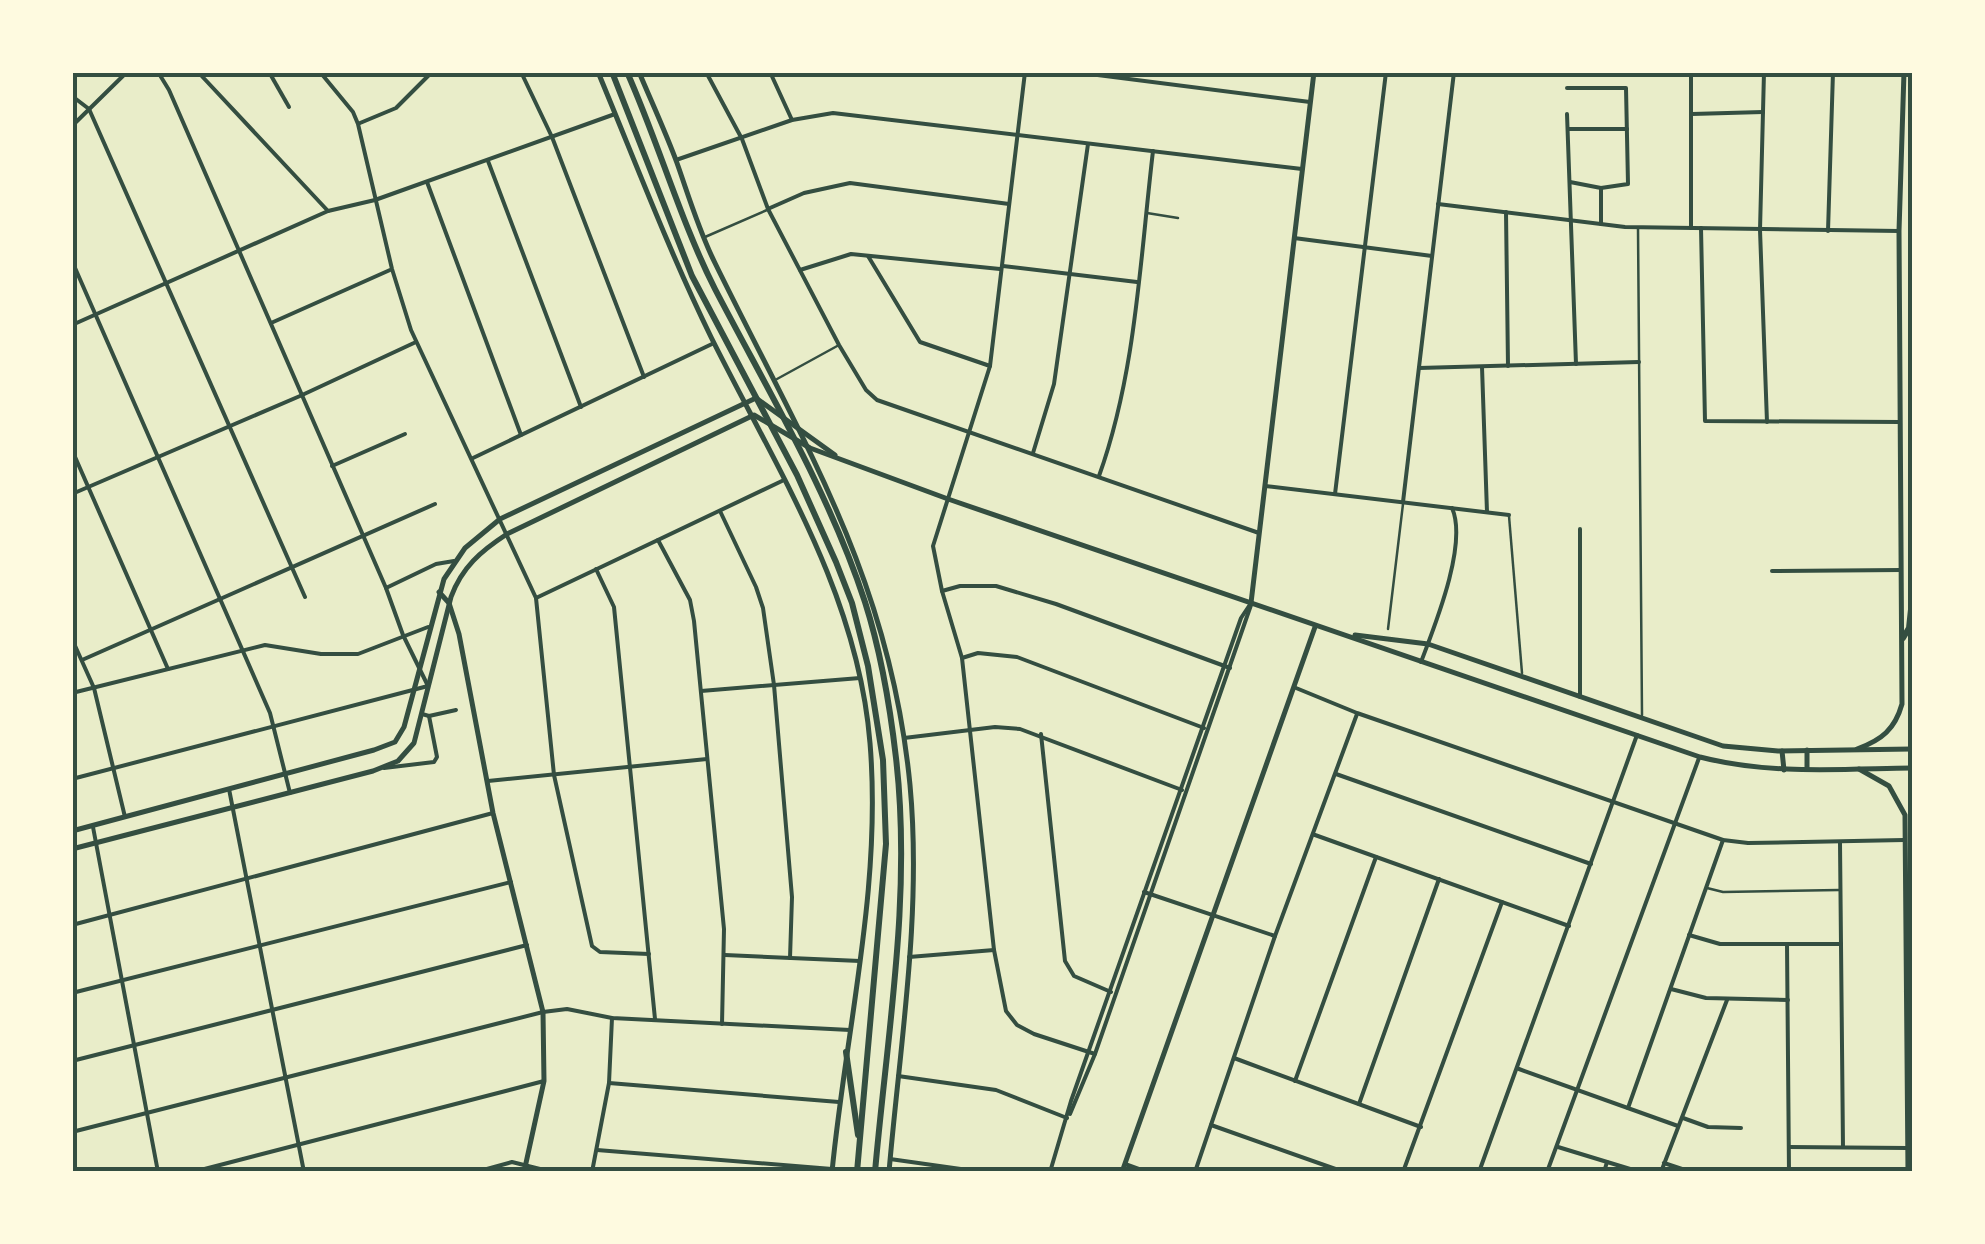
<svg xmlns="http://www.w3.org/2000/svg" width="1985" height="1244" font-family="'Titillium Web',sans-serif">
<rect width="100%" height="100%" fill="#e9edc9"/>
<g fill="none" stroke-linecap="round" stroke-linejoin="round">
<g stroke="#344e41" stroke-width="2.5">
<polyline points="1147,213 1178,218"/>
<polyline points="1388,629 1403,504"/>
</g>
<g stroke="#344e41" stroke-width="2.5">
<polyline points="1638,228 1642,715"/>
<polyline points="705,237 767,210"/>
<polyline points="777,379 839,345"/>
<polyline points="1509,516 1522,673"/>
<polyline points="1707,888 1723,892 1839,890"/>
</g>
<g stroke="#344e41" stroke-width="4">
<polyline points="198,72 328,211"/>
<polyline points="269,72 289,107"/>
<polyline points="320,72 353,112 358,124 392,269 411,330 536,598 554,775 592,946 600,952 649,954"/>
<polyline points="521,72 552,137 644,377"/>
<polyline points="706,72 742,139 768,209 839,345 866,390 877,400 1259,533"/>
<polyline points="770,72 792,120"/>
<polyline points="1025,72 990,366 933,546 942,591 962,658 994,950 1006,1011 1017,1025 1034,1034 1095,1054"/>
<polyline points="1074,72 1310,102"/>
<polyline points="1764,72 1760,230 1767,422"/>
<polyline points="1567,88 1626,88 1628,184 1601,188"/>
<polyline points="72,96 89,109 305,597"/>
<polyline points="1567,114 1576,364"/>
<polyline points="1692,114 1763,112"/>
<polyline points="360,123 396,108 432,72"/>
<polyline points="72,126 127,72"/>
<polyline points="1568,129 1627,129"/>
<polyline points="676,160 792,120 833,113 1302,169"/>
<polyline points="488,161 581,407"/>
<polyline points="427,182 521,435"/>
<polyline points="1570,182 1601,188 1601,224"/>
<polyline points="1438,204 1625,227 1899,231"/>
<polyline points="770,208 804,193 850,183 1009,204"/>
<polyline points="1506,212 1508,366"/>
<polyline points="1691,228 1691,72"/>
<polyline points="1701,228 1705,421 1900,422"/>
<polyline points="1828,231 1833,72"/>
<polyline points="1294,238 1432,256"/>
<polyline points="868,256 920,342 990,366"/>
<polyline points="72,261 270,713 290,793"/>
<polyline points="1003,266 1137,282"/>
<polyline points="800,270 851,254 1000,269"/>
<polyline points="271,323 390,270"/>
<polyline points="72,325 328,211 375,200 615,114"/>
<polyline points="1482,367 1487,512"/>
<polyline points="1419,368 1639,362"/>
<polyline points="72,450 168,669"/>
<polyline points="1033,453 1054,384 1088,144"/>
<polyline points="473,458 712,344"/>
<polyline points="332,466 405,434"/>
<path d="M1099,476C1136,373 1140,260 1153,151"/>
<polyline points="1265,486 1509,515"/>
<polyline points="72,494 300,396 416,342"/>
<polyline points="1335,494 1386,72"/>
<polyline points="1403,502 1454,72"/>
<polyline points="720,511 756,587 763,608 774,685 792,897 790,958"/>
<polyline points="1580,529 1580,697"/>
<polyline points="658,540 690,600 694,621 724,929 722,1024"/>
<polyline points="596,569 614,607 655,1019"/>
<polyline points="1772,571 1901,570"/>
<polyline points="386,588 436,564 454,561"/>
<polyline points="942,591 960,586 996,586 1056,604 1230,668"/>
<polyline points="536,598 784,480"/>
<polyline points="72,639 94,688 125,817"/>
<polyline points="962,658 978,653 1017,657 1204,728"/>
<polyline points="82,660 435,504"/>
<path d="M1421,662C1435,625 1468,544 1452,508"/>
<polyline points="1296,688 1357,713 1723,840 1748,843 1904,840"/>
<polyline points="701,691 860,678"/>
<polyline points="72,693 265,645 321,654 358,654 428,627"/>
<polyline points="429,716 456,710"/>
<polyline points="1041,734 1065,961 1074,976 1111,992"/>
<polyline points="904,738 995,727 1020,729 1182,790"/>
<polyline points="384,768 434,762 437,757 429,716 422,714"/>
<polyline points="1336,774 1591,864"/>
<polyline points="72,779 428,686 403,635 386,588 169,90 158,72"/>
<polyline points="488,781 707,759"/>
<polyline points="229,789 304,1172"/>
<polyline points="93,827 158,1172"/>
<polyline points="1315,835 1569,926"/>
<polyline points="1840,843 1843,1147"/>
<polyline points="1144,892 1275,936"/>
<polyline points="72,925 493,813"/>
<polyline points="1689,935 1720,944 1841,944"/>
<polyline points="1787,944 1789,1172"/>
<polyline points="725,955 860,961"/>
<polyline points="909,957 994,950"/>
<polyline points="1671,989 1706,998 1788,1000"/>
<polyline points="72,993 511,882"/>
<polyline points="1234,1058 1421,1127"/>
<polyline points="72,1061 527,945"/>
<polyline points="1519,1069 1678,1126"/>
<polyline points="898,1076 996,1090 1067,1118"/>
<polyline points="1295,1081 1376,857"/>
<polyline points="609,1083 839,1102"/>
<polyline points="1359,1104 1439,879"/>
<polyline points="1628,1108 1723,840"/>
<polyline points="1070,1114 1095,1054 1251,605"/>
<polyline points="1683,1118 1708,1127 1741,1128"/>
<polyline points="1211,1125 1344,1172"/>
<polyline points="72,1132 543,1012 567,1009 612,1018 850,1030"/>
<polyline points="1558,1147 1640,1172"/>
<polyline points="1789,1147 1907,1148"/>
<polyline points="597,1150 832,1169"/>
<polyline points="890,1159 982,1172"/>
<polyline points="1664,1163 1691,1172"/>
<polyline points="1125,1164 1147,1172"/>
<polyline points="193,1172 544,1081"/>
<polyline points="476,1172 512,1162 552,1172"/>
<polyline points="592,1172 609,1083 612,1018"/>
<polyline points="1050,1172 1071,1101 1241,618 1251,603"/>
<polyline points="1195,1172 1275,936 1357,714"/>
<polyline points="1403,1172 1502,902"/>
<polyline points="1479,1172 1637,735"/>
<polyline points="1547,1172 1699,758"/>
<polyline points="1604,1172 1607,1162"/>
<polyline points="1661,1172 1727,1000"/>
<polyline points="1703,1172 1759,1170"/>
</g>
<g stroke="#344e41" stroke-width="5">
<polyline points="439,592 449,603 459,634 493,813 543,1012 544,1081 524,1172"/>
<polyline points="1251,603 1314,72"/>
<polyline points="1355,635 1428,644 1723,746 1778,751 1912,749"/>
<path d="M1857,749C1882,740 1895,729 1902,704L1899,231L1904,72"/>
<polyline points="1807,750 1807,769"/>
<polyline points="1782,751 1784,770"/>
<polyline points="1859,769 1889,786 1905,815 1908,1172"/>
<polyline points="72,831 374,750 395,742 404,727 444,579 465,548 500,519 756,398 835,455"/>
<path d="M72,849L373,771L398,761L414,743L451,597C462,567 481,551 507,534L754,415L810,448L948,499L1700,757C1769,775 1841,769 1912,768"/>
<polyline points="1122,1172 1315,627"/>
</g>
<g stroke="#344e41" stroke-width="5">
<path d="M598,72C635,161 669,251 711,337C776,468 858,593 870,743C882,887 846,1028 832,1172"/>
<path d="M639,72C652,103 666,133 677,163C689,197 699,231 715,263C803,443 890,578 910,785C922,913 900,1044 889,1172"/>
</g>
<g stroke="#344e41" stroke-width="6">
<polyline points="1903,638 1909,628 1912,600"/>
<polyline points="1907,992 1912,1007"/>
</g>
<g stroke="#344e41" stroke-width="6">
<polyline points="612,72 692,276 797,475 836,562 852,603 868,666 883,760 886,844 857,1172"/>
<path d="M627,72C659,144 680,220 715,289C768,391 829,492 865,602C881,652 890,706 896,758C912,895 887,1035 875,1172"/>
<polyline points="846,1052 858,1135"/>
</g>
</g>
<rect width="1985" height="1244" fill="none" stroke="#fefae0" stroke-width="150"/>
<rect x="75" y="75" width="1835" height="1094" fill="none" stroke="#344e41" stroke-width="4"/>
</svg>
